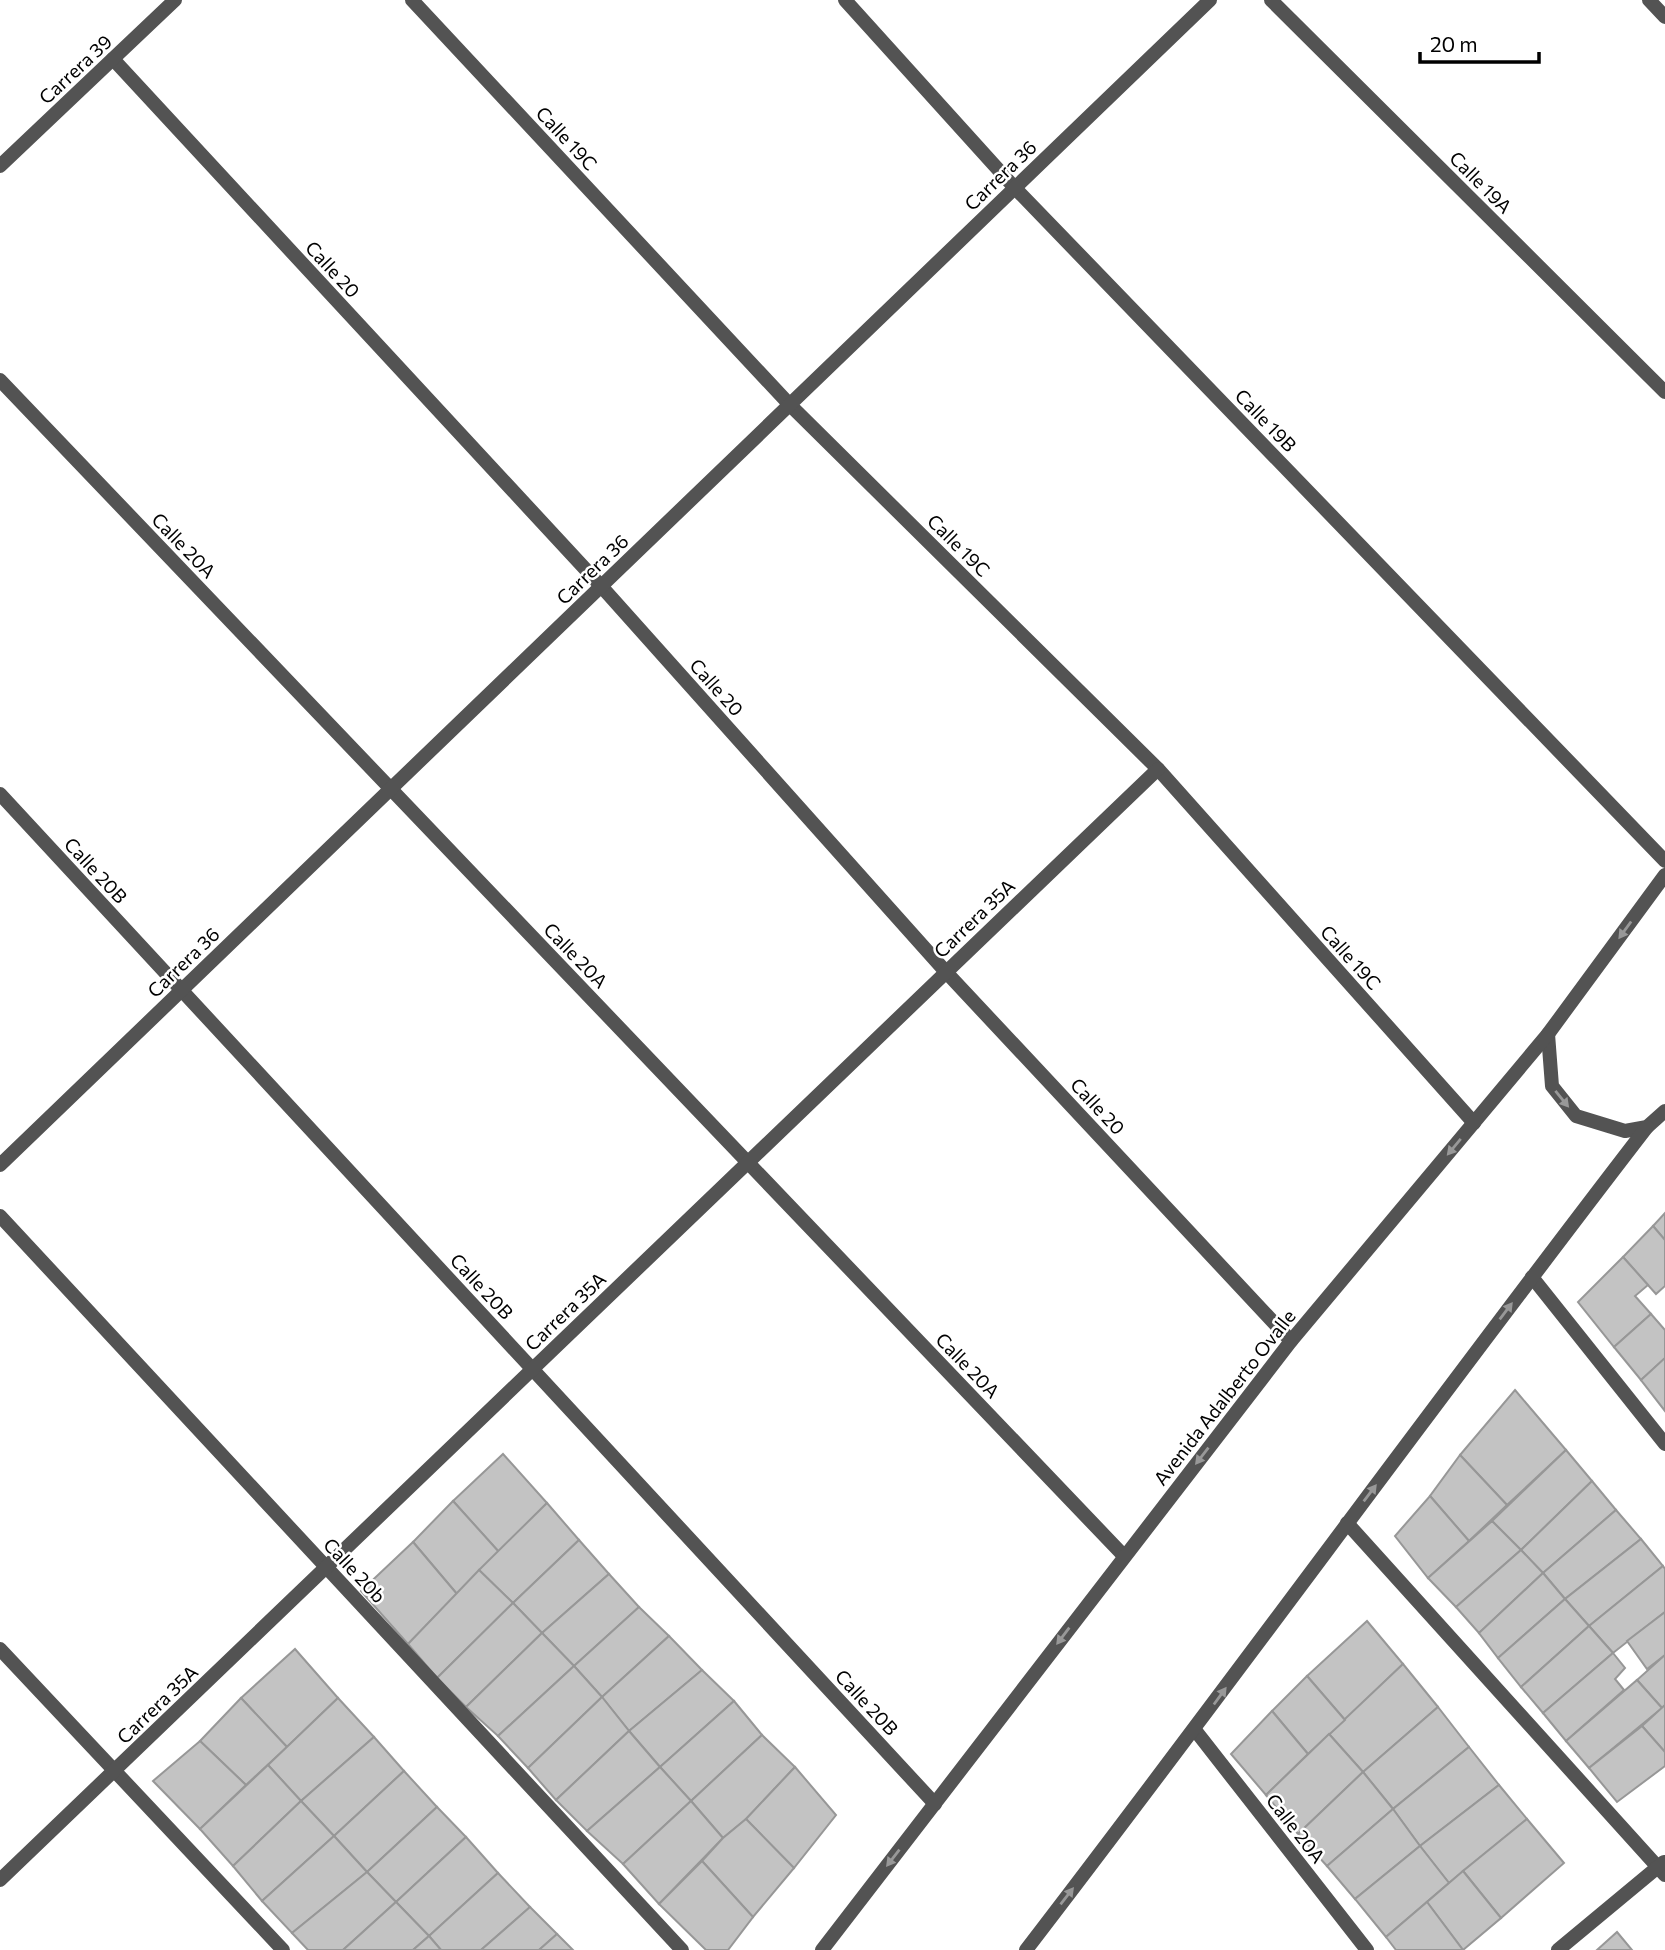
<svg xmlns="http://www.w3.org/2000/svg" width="1665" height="1950" font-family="Commissioner,sans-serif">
<rect width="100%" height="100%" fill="#fff"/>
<g fill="#c3c3c3" stroke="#979797" stroke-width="2">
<polygon points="1665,1213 1665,1240 1653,1226"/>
<polygon points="1653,1226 1665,1240 1665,1286 1656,1294 1623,1257"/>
<polygon points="1623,1257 1648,1285 1635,1296 1651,1314 1614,1347 1578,1302"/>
<polygon points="1651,1314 1665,1330 1665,1358 1641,1380 1614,1347"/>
<polygon points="1665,1358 1665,1411 1641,1380"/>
<polygon points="1515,1390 1566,1450 1507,1505 1460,1455"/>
<polygon points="1566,1450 1592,1481 1521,1550 1492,1521"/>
<polygon points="503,1454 547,1503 499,1552 453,1501"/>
<polygon points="1460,1455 1507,1505 1469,1541 1430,1496"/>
<polygon points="1592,1481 1616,1510 1543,1573 1521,1550"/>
<polygon points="1430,1496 1469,1541 1428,1578 1395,1536"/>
<polygon points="453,1501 499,1552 457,1594 413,1542"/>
<polygon points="547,1503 579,1540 513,1603 479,1570"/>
<polygon points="1616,1510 1641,1539 1565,1599 1543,1573"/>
<polygon points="1492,1521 1521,1550 1456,1607 1428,1578"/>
<polygon points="1641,1539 1663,1566 1589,1626 1565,1599"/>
<polygon points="579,1540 609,1574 542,1633 513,1603"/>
<polygon points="413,1542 457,1594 408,1644 361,1591"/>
<polygon points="1521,1550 1543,1573 1479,1633 1456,1607"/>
<polygon points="1663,1566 1665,1569 1665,1612 1613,1653 1589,1626"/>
<polygon points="479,1570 513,1603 437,1678 408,1644"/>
<polygon points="1543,1573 1565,1599 1498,1658 1479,1633"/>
<polygon points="609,1574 639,1607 574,1666 542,1633"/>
<polygon points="1565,1599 1589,1626 1521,1687 1498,1658"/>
<polygon points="513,1603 542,1633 466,1707 437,1678"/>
<polygon points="639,1607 669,1636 602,1697 574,1666"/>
<polygon points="1665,1612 1665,1655 1647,1669 1627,1641"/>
<polygon points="1367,1621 1403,1664 1345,1720 1307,1676"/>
<polygon points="1589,1626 1613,1653 1543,1713 1521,1687"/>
<polygon points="542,1633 574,1666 498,1736 466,1707"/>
<polygon points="669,1636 702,1670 629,1731 602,1697"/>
<polygon points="295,1649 338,1698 287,1747 241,1698"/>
<polygon points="1613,1653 1625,1668 1615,1679 1624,1690 1566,1741 1543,1713"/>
<polygon points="1665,1655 1665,1705 1662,1708 1637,1680"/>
<polygon points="1403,1664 1438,1707 1363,1772 1329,1734"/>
<polygon points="574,1666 602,1697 528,1768 498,1736"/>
<polygon points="702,1670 734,1701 660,1767 629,1731"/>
<polygon points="1307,1676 1345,1720 1308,1754 1272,1711"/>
<polygon points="1637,1680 1662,1708 1589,1768 1566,1741"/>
<polygon points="602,1697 629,1731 556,1800 528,1768"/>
<polygon points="241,1698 287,1747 246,1785 200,1741"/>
<polygon points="338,1698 374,1737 301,1801 268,1765"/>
<polygon points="734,1701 762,1735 691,1801 660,1767"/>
<polygon points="1665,1705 1665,1752 1642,1726"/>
<polygon points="1438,1707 1469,1747 1393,1809 1363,1772"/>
<polygon points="1272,1711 1308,1754 1266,1795 1231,1754"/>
<polygon points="1642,1726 1665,1752 1665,1766 1617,1802 1589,1768"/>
<polygon points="629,1731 660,1767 587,1831 556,1800"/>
<polygon points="1329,1734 1363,1772 1298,1834 1266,1795"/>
<polygon points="762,1735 795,1767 746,1819 723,1838 691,1801"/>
<polygon points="374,1737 404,1771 334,1836 301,1801"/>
<polygon points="200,1741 246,1785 200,1829 153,1781"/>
<polygon points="1469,1747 1499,1785 1420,1846 1393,1809"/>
<polygon points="268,1765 301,1801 233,1866 200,1829"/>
<polygon points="660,1767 691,1801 623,1864 587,1831"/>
<polygon points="795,1767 836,1815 794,1868 746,1819"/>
<polygon points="404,1771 437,1807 367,1872 334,1836"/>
<polygon points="1363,1772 1393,1809 1327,1866 1298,1834"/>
<polygon points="1499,1785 1527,1819 1449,1883 1420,1846"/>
<polygon points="301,1801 334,1836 262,1901 233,1866"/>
<polygon points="691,1801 723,1838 659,1904 623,1864"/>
<polygon points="437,1807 466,1837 396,1902 367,1872"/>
<polygon points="1393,1809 1420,1846 1355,1899 1327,1866"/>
<polygon points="746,1819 794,1868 753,1917 702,1861 723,1838"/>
<polygon points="1527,1819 1564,1863 1501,1918 1463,1871"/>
<polygon points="334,1836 367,1872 292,1933 262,1901"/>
<polygon points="466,1837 498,1873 429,1936 396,1902"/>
<polygon points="1420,1846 1449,1883 1386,1937 1355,1899"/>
<polygon points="702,1861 753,1917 728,1950 706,1950 659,1904"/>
<polygon points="1463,1871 1501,1918 1463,1950 1427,1902"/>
<polygon points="367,1872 396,1902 343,1950 308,1950 292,1933"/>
<polygon points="498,1873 530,1907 481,1950 441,1950 429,1936"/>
<polygon points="396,1902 429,1936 413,1950 343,1950"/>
<polygon points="1427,1902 1463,1950 1396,1950 1386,1937"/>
<polygon points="530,1907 557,1934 539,1950 481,1950"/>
<polygon points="1617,1932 1632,1950 1597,1950"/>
<polygon points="557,1934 573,1950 539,1950"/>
<polygon points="429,1936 441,1950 413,1950"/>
</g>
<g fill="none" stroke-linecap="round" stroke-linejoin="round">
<g stroke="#535353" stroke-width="14">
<polyline points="412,0 790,405 1158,769 1474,1123"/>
<polyline points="845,0 1015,188 1665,861"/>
<polyline points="1271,0 1665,392"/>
<polyline points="1649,0 1665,17"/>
<polyline points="113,59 601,586 946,972 1291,1341"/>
<polyline points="0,166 175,0"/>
<polyline points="0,380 1124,1556"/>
<polyline points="0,794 935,1804"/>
<polyline points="0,1165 1210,0"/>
<polyline points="0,1216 682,1950"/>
<polyline points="1532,1277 1665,1444"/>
<polyline points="1347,1523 1665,1875"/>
<polyline points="0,1649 283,1950"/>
<polyline points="1195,1730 1367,1950"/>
<polyline points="0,1880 1158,769"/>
<polyline points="1558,1950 1664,1862"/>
</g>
<g stroke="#535353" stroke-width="14">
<polyline points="1548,1034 1552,1086 1576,1116 1625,1131 1647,1127 1665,1111"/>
<polyline points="822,1950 1291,1341 1548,1034 1665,875"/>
<path d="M1026,1950C1235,1678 1437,1399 1647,1127"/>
</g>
</g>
<defs><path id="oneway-solid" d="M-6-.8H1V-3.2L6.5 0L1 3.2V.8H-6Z" transform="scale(1.75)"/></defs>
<g fill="#989898">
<use href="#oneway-solid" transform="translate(1625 930) rotate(126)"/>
<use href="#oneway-solid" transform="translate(1562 1099) rotate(51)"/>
<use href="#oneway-solid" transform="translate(1454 1147) rotate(130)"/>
<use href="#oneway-solid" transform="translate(1506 1311) rotate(-53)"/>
<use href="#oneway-solid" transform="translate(1202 1456) rotate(128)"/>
<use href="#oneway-solid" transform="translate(1370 1493) rotate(-53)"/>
<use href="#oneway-solid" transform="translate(1063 1636) rotate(127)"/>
<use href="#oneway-solid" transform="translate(1220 1696) rotate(-54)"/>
<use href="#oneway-solid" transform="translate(893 1858) rotate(128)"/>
<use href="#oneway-solid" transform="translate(1067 1896) rotate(-52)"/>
</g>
<g text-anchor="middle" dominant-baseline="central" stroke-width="5" stroke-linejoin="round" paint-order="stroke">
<g font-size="19" fill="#000" stroke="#fff">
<text transform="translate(75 69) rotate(-43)">Carrera 39</text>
<text transform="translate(567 138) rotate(47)">Calle 19C</text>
<text transform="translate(1000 175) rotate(-44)">Carrera 36</text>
<text transform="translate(1481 182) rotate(45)">Calle 19A</text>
<text transform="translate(333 269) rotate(47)">Calle 20</text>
<text transform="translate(1266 420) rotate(46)">Calle 19B</text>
<text transform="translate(184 545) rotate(46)">Calle 20A</text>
<text transform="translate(959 545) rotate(45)">Calle 19C</text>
<text transform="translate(592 569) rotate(-44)">Carrera 36</text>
<text transform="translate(717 687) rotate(48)">Calle 20</text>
<text transform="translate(96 870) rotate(47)">Calle 20B</text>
<text transform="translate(974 918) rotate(-44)">Carrera 35A</text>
<text transform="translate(576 955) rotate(46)">Calle 20A</text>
<text transform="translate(1351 957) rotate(48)">Calle 19C</text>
<text transform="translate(183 962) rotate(-44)">Carrera 36</text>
<text transform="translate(1098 1106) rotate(47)">Calle 20</text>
<text transform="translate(482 1286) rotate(47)">Calle 20B</text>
<text transform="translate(565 1311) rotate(-44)">Carrera 35A</text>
<text transform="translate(968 1365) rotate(46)">Calle 20A</text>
<text transform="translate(1224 1397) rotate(-52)">Avenida Adalberto Ovalle</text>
<text transform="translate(355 1570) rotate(47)">Calle 20b</text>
<text transform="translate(867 1702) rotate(47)">Calle 20B</text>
<text transform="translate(157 1704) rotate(-44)">Carrera 35A</text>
<text transform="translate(1296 1828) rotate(52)">Calle 20A</text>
</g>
</g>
<path d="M1420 52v10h119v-10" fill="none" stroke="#000000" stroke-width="3.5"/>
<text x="1430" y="52" font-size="21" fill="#000000" stroke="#ffffff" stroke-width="5" paint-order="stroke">20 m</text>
</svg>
